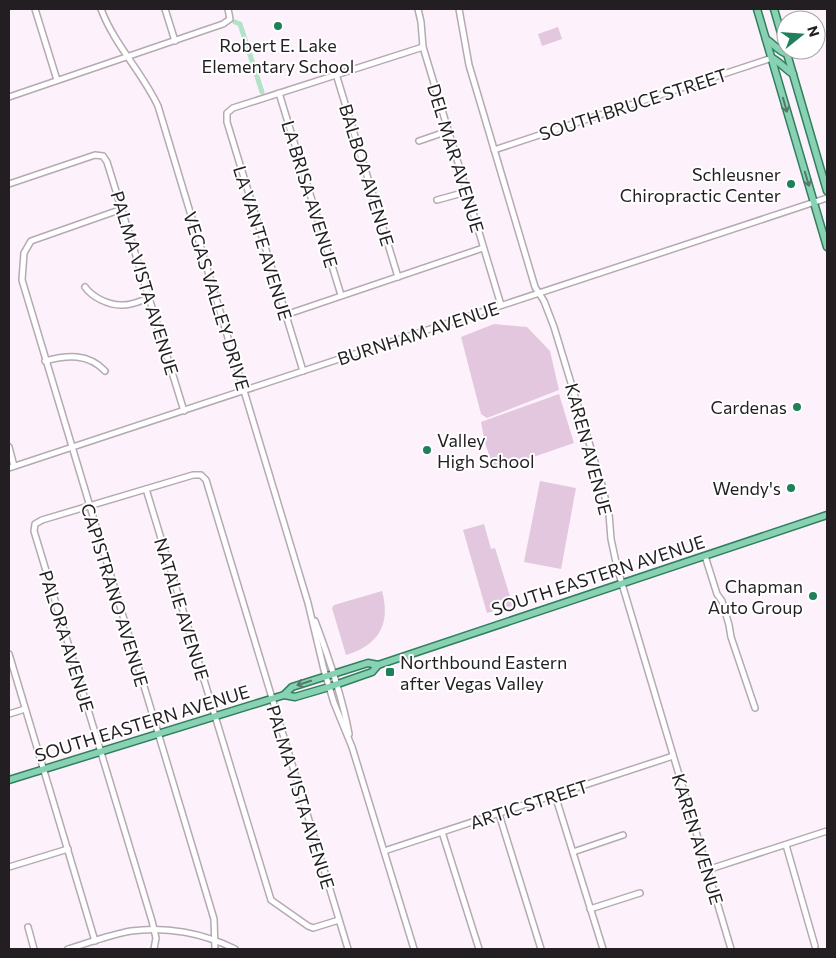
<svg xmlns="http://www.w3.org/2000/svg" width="836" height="958" font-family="Commissioner,sans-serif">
<rect width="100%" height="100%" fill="#fdf2fb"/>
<g fill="#e2c7de">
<polygon points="558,27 562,39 542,46 538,34"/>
<polygon points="494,324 527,327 550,351 559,390 487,418 481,414 461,337"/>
<polygon points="559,394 574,443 496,470 494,469 485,443 481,422"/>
<polygon points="540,481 576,488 561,569 524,562"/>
<polygon points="484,524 491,549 495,548 513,606 487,613 463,530"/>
<path d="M382,591C391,624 379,645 346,655L332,608L334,605Z"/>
</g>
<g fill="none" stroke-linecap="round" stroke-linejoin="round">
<polyline stroke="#b2e3c9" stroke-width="5" points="235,22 240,24 262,92"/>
<defs>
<g id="minor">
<polyline points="35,9 57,80"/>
<path d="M101,9C114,44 142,72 158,106L308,603L324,670L334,703L352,747L414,949"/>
<polyline points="165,9 175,41"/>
<polyline points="418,9 421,22 423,47 501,305"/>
<polyline points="459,9 469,65 535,287 544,301 554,327 602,485 609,514 611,539 617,567 731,949"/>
<polyline points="336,74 398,277"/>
<polyline points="279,93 341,295"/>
<polyline points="9,97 223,24 230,19 228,9"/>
<polyline points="419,141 448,131"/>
<polyline points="494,150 772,58"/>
<polyline points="9,184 95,155 103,156 107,162 184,411"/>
<polyline points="437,200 466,192"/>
<polyline points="122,209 31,241 24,253 22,280 214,919 215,949"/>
<path d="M85,287C92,297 108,305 121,305C130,306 140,301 149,298"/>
<polyline points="285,315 483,248"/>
<path d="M45,361C67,355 88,353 105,371"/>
<polyline points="303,371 227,122 227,113 233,108 423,47"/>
<polyline points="9,447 14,466"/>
<polyline points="9,468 827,198"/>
<polyline points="146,489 271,900 308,926 313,928 339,920"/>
<polyline points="705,556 717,594 722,601 729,625 731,637 755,708"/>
<path d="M315,621C329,658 342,695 349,734"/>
<polyline points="9,654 95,941"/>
<polyline points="9,714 25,709"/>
<polyline points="555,795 603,949"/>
<polyline points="499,814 541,949"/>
<polyline points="442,832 479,949"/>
<polyline points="786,845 815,946"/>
<polyline points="384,851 673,756"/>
<polyline points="573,852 623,835"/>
<polyline points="9,867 68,849"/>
<polyline points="707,870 827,831"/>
<polyline points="590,909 640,893"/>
<polyline points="28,927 34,949"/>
<path d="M68,949C88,943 109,935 131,931C166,926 203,933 235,949"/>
<polyline points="154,949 156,938 152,921 34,531 35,524 42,520 193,475 201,475 206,480 348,949"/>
</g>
<g id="major">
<polyline points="757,9 827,247"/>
<polyline points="774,9 827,191"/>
<path d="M766,39C774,44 778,51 787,54"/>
<path d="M772,58C780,62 785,69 793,74"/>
<polyline points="284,695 292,687 368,663 378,665 827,515"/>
<polyline points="9,780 284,695 295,697 329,687 372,672 378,665"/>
</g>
</defs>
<use href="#minor" stroke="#b5aab3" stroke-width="8"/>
<use href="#major" stroke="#30805f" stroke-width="9"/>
<use href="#minor" stroke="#fff" stroke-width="5"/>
<use href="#major" stroke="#88d2b3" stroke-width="6"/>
</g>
<defs><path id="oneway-shaft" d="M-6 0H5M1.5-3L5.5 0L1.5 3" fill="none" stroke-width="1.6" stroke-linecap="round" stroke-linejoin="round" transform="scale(1.25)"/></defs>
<g stroke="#55786a">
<use href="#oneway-shaft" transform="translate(785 105) rotate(74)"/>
<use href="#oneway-shaft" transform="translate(807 179) rotate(73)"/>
<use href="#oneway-shaft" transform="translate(304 683) rotate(162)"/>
</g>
<g fill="#1e815a" stroke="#fff" stroke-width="2">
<circle cx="278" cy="26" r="5"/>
<circle cx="791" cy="184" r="5"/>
<circle cx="797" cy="407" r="5"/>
<circle cx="427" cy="450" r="5"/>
<circle cx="791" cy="488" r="5"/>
<circle cx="813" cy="596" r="5"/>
<rect x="385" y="667" width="10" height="10" rx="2.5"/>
</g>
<g text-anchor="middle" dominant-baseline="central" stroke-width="4" stroke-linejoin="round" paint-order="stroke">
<g font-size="18" fill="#221e21" stroke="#fff" text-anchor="end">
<text x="278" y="45" text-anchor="middle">Robert E. Lake<tspan x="278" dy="21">Elementary School</tspan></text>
<text x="781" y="174">Schleusner<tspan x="781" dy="21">Chiropractic Center</tspan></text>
<text x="787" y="407">Cardenas</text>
<text x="437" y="440" text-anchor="start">Valley<tspan x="437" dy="21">High School</tspan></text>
<text x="781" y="488">Wendy's</text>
<text x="803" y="586">Chapman<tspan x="803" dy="21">Auto Group</tspan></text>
<text x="400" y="662" text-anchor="start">Northbound Eastern<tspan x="400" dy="21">after Vegas Valley</tspan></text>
</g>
<g font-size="18" fill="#221e21" stroke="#fff">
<text transform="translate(633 104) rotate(-18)">SOUTH BRUCE STREET</text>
<text transform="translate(456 158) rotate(73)">DEL MAR AVENUE</text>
<text transform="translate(367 175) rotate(73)">BALBOA AVENUE</text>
<text transform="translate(310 194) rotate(73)">LA BRISA AVENUE</text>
<text transform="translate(263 243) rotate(73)">LA VANTE AVENUE</text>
<text transform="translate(145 283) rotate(73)">PALMA VISTA AVENUE</text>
<text transform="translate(217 301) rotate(73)">VEGAS VALLEY DRIVE</text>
<text transform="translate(418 333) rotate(-18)">BURNHAM AVENUE</text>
<text transform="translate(589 449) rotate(75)">KAREN AVENUE</text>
<text transform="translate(598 575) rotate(-18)">SOUTH EASTERN AVENUE</text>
<text transform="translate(115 595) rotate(73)">CAPISTRANO AVENUE</text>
<text transform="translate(182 609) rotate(73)">NATALIE AVENUE</text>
<text transform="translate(67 641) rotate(73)">PALORA AVENUE</text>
<text transform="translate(142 723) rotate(-17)">SOUTH EASTERN AVENUE</text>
<text transform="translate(301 797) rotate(73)">PALMA VISTA AVENUE</text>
<text transform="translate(529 804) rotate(-18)">ARTIC STREET</text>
<text transform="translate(698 839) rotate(73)">KAREN AVENUE</text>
</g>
</g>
<rect width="836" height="958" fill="none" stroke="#221e21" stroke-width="20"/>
<g transform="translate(801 35) rotate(73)"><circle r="24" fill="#ffffff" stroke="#a7a5a6"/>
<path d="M0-4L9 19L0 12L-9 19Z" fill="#1e815a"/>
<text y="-8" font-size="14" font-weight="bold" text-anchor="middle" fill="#221e21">N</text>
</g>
</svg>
